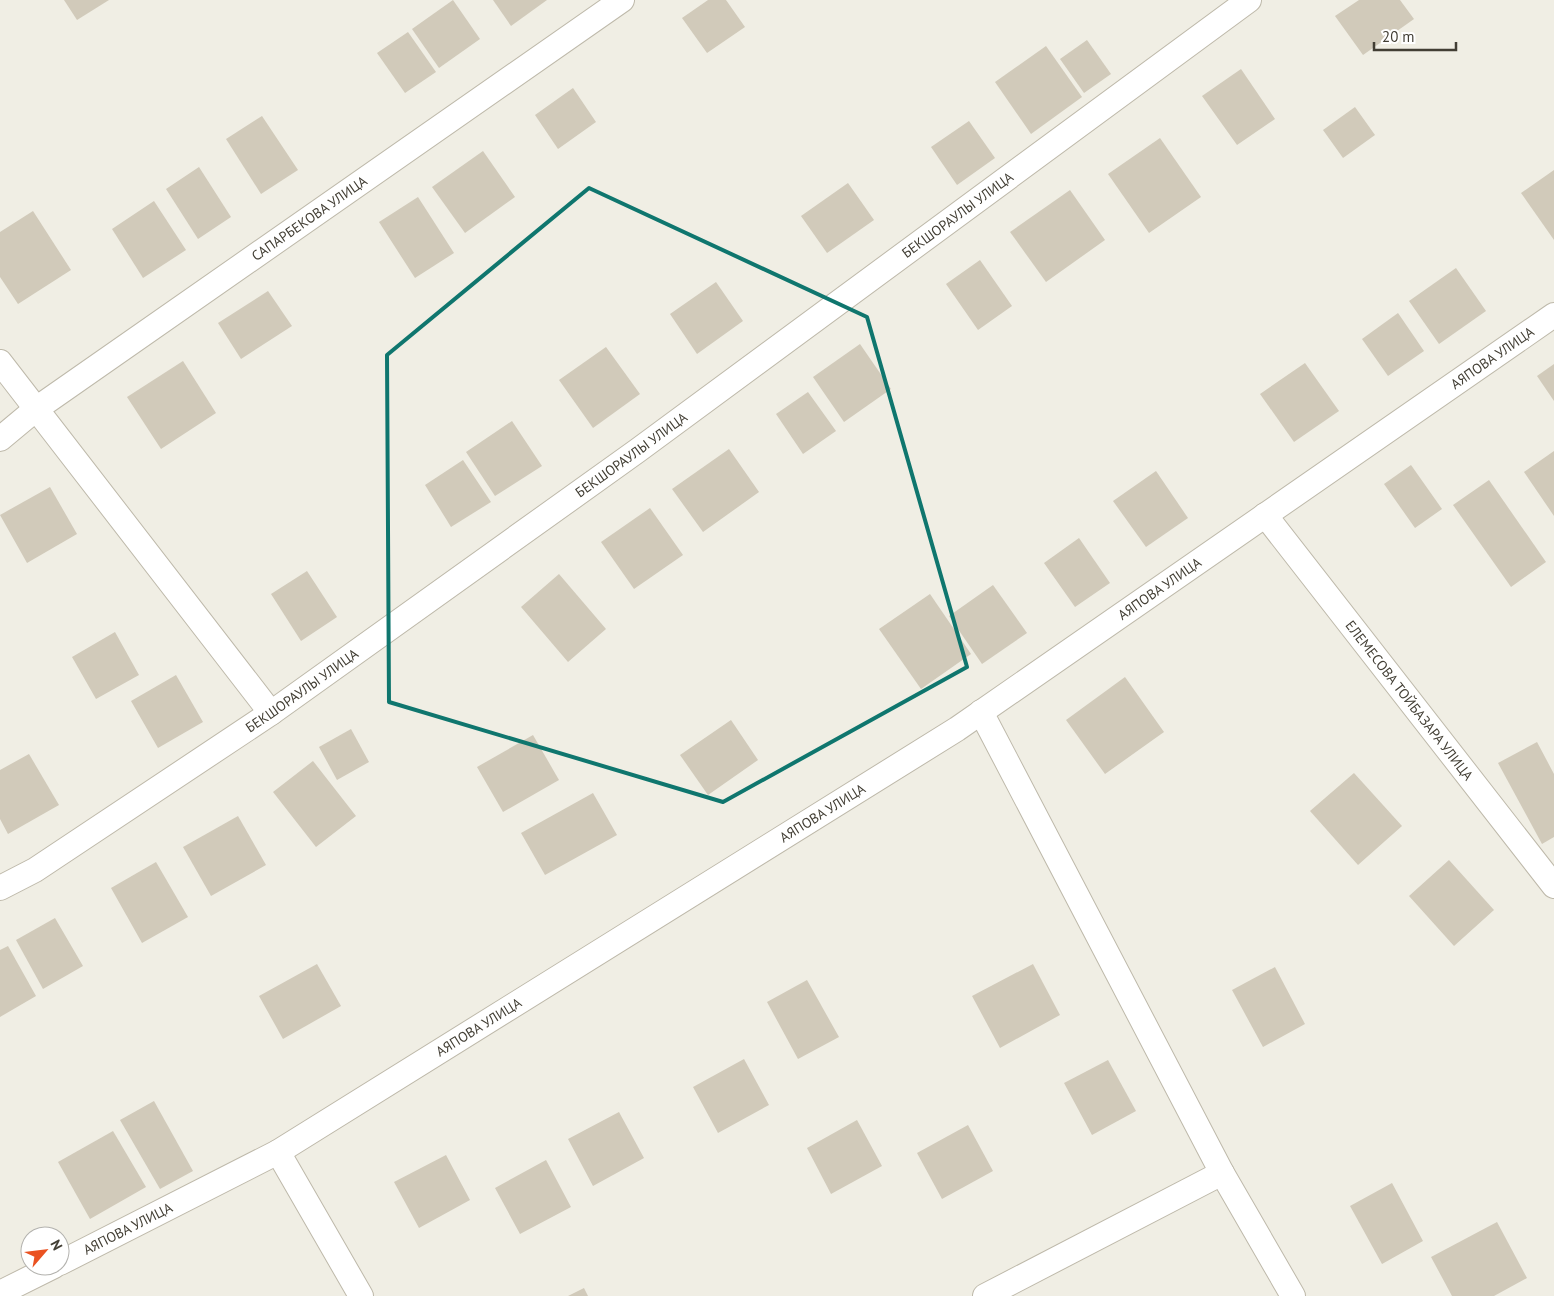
<svg xmlns="http://www.w3.org/2000/svg" width="1554" height="1296" font-family="'PT Sans',sans-serif">
<rect width="100%" height="100%" fill="#f0eee4"/>
<g fill="#d1caba">
<polygon points="64,0 109,0 77,20"/>
<polygon points="453,0 480,39 439,68 412,29"/>
<polygon points="493,0 547,0 511,26"/>
<polygon points="708,0 726,0 745,27 707,53 682,18"/>
<polygon points="1359,0 1400,0 1414,19 1363,55 1335,16"/>
<polygon points="408,32 436,72 405,93 377,53"/>
<polygon points="1087,40 1111,74 1084,93 1060,59"/>
<polygon points="1046,46 1082,97 1031,134 995,82"/>
<polygon points="1241,69 1275,119 1237,145 1202,96"/>
<polygon points="573,88 596,122 558,149 535,115"/>
<polygon points="1355,107 1375,135 1343,158 1323,130"/>
<polygon points="262,116 298,170 261,194 226,139"/>
<polygon points="969,121 995,158 957,185 931,147"/>
<polygon points="1160,138 1201,197 1149,233 1108,174"/>
<polygon points="483,151 515,197 465,233 432,187"/>
<polygon points="199,167 231,217 198,239 166,189"/>
<polygon points="1554,170 1554,240 1521,193"/>
<polygon points="848,183 874,220 827,253 801,216"/>
<polygon points="1070,190 1105,240 1046,282 1010,232"/>
<polygon points="418,197 454,253 415,278 379,222"/>
<polygon points="154,201 186,250 143,278 112,229"/>
<polygon points="33,211 71,270 18,304 0,277 0,232"/>
<polygon points="980,260 1012,306 978,330 946,284"/>
<polygon points="1456,268 1486,311 1439,344 1409,301"/>
<polygon points="716,282 743,321 697,354 670,314"/>
<polygon points="268,291 292,326 241,359 218,323"/>
<polygon points="1398,313 1424,351 1388,376 1362,339"/>
<polygon points="860,344 891,389 844,422 813,377"/>
<polygon points="606,347 640,394 593,428 559,380"/>
<polygon points="183,361 216,413 161,449 127,397"/>
<polygon points="1305,363 1339,411 1294,442 1260,394"/>
<polygon points="1554,364 1554,401 1537,376"/>
<polygon points="808,392 836,431 803,454 776,414"/>
<polygon points="512,421 542,466 495,496 466,452"/>
<polygon points="729,449 759,492 703,532 672,489"/>
<polygon points="1554,451 1554,516 1524,472"/>
<polygon points="463,460 491,502 451,527 425,485"/>
<polygon points="1411,465 1442,509 1415,528 1384,484"/>
<polygon points="1156,471 1188,518 1146,547 1113,501"/>
<polygon points="1489,480 1546,562 1511,587 1453,505"/>
<polygon points="50,487 77,534 27,563 0,515"/>
<polygon points="650,508 683,555 634,589 601,542"/>
<polygon points="1079,538 1110,583 1075,607 1044,563"/>
<polygon points="307,571 337,617 301,641 271,594"/>
<polygon points="559,574 606,629 568,662 521,607"/>
<polygon points="993,585 1027,633 982,664 949,616"/>
<polygon points="930,594 971,654 921,689 879,629"/>
<polygon points="115,632 139,675 96,699 72,657"/>
<polygon points="176,675 203,722 158,748 131,701"/>
<polygon points="1125,677 1164,732 1105,774 1066,720"/>
<polygon points="731,720 758,760 708,795 680,755"/>
<polygon points="351,729 369,762 337,780 319,747"/>
<polygon points="533,735 559,780 503,812 477,767"/>
<polygon points="1537,742 1554,774 1554,837 1542,844 1498,763"/>
<polygon points="29,754 59,805 8,834 0,819 0,770"/>
<polygon points="313,761 356,816 316,847 273,792"/>
<polygon points="1354,773 1402,826 1358,865 1310,811"/>
<polygon points="593,793 617,835 545,875 521,833"/>
<polygon points="238,816 266,865 211,896 183,847"/>
<polygon points="1449,860 1494,910 1454,946 1409,896"/>
<polygon points="156,862 188,917 142,943 111,888"/>
<polygon points="55,918 83,966 43,989 16,940"/>
<polygon points="8,946 36,996 0,1017 0,950"/>
<polygon points="317,964 341,1006 283,1039 259,996"/>
<polygon points="1033,964 1060,1015 1000,1048 972,996"/>
<polygon points="1275,967 1305,1024 1263,1047 1232,990"/>
<polygon points="807,980 839,1037 798,1059 767,1002"/>
<polygon points="744,1059 769,1105 718,1133 693,1087"/>
<polygon points="1108,1060 1136,1111 1092,1135 1064,1083"/>
<polygon points="154,1101 193,1171 160,1189 120,1120"/>
<polygon points="619,1112 644,1158 593,1186 568,1139"/>
<polygon points="857,1120 882,1166 831,1194 807,1148"/>
<polygon points="968,1125 993,1171 942,1199 917,1153"/>
<polygon points="113,1131 146,1187 90,1219 58,1162"/>
<polygon points="446,1155 470,1200 419,1228 394,1182"/>
<polygon points="546,1160 571,1207 520,1234 495,1188"/>
<polygon points="1392,1183 1423,1241 1382,1264 1350,1206"/>
<polygon points="1497,1222 1527,1278 1494,1296 1452,1296 1431,1257"/>
<polygon points="584,1288 588,1296 568,1296"/>
</g>
<g fill="none" stroke-linecap="round" stroke-linejoin="round">
<defs>
<g id="minor">
<polyline points="0,362 271,713"/>
<path id="s1" d="M0,439L36,409L622,0"/>
<path id="s2" d="M1265,515L1554,886"/>
<polyline points="981,712 1222,1173 1293,1296"/>
<path id="s3" d="M0,888L35,870L271,713L637,451L1249,0"/>
<polyline points="278,1152 361,1296"/>
<path id="s4" d="M60,1263L278,1152L957,729L1554,315"/>
<polyline points="0,1293 54,1266"/>
<polyline points="985,1296 1222,1173"/>
</g>
</defs>
<use href="#minor" stroke="#beb9aa" stroke-width="26"/>
<use href="#minor" stroke="#fff" stroke-width="24"/>
</g>
<path fill="none" stroke="#0f766e" stroke-width="4" stroke-linejoin="round" d="M589,188L867,317L967,667L723,802L389,702L387,355Z"/>
<g text-anchor="middle" dominant-baseline="central" stroke-width="4" stroke-linejoin="round" paint-order="stroke">
<g font-size="14" fill="#423e34" stroke="#fff">
<text stroke="none"><textPath href="#s3" startOffset="1171">БЕКШОРАУЛЫ УЛИЦА</textPath></text>
<text stroke="none"><textPath href="#s1" startOffset="380">САПАРБЕКОВА УЛИЦА</textPath></text>
<text stroke="none"><textPath href="#s4" startOffset="1696">АЯПОВА УЛИЦА</textPath></text>
<text stroke="none"><textPath href="#s3" startOffset="766">БЕКШОРАУЛЫ УЛИЦА</textPath></text>
<text stroke="none"><textPath href="#s4" startOffset="1291">АЯПОВА УЛИЦА</textPath></text>
<text stroke="none"><textPath href="#s3" startOffset="361">БЕКШОРАУЛЫ УЛИЦА</textPath></text>
<text stroke="none"><textPath href="#s2" startOffset="235">ЕЛЕМЕСОВА ТОЙБАЗАРА УЛИЦА</textPath></text>
<text stroke="none"><textPath href="#s4" startOffset="886">АЯПОВА УЛИЦА</textPath></text>
<text stroke="none"><textPath href="#s4" startOffset="481">АЯПОВА УЛИЦА</textPath></text>
<text stroke="none"><textPath href="#s4" startOffset="76">АЯПОВА УЛИЦА</textPath></text>
</g>
</g>
<g transform="translate(45 1251) rotate(62)"><circle r="24" fill="#ffffff" stroke="#b3b2ae"/>
<path d="M0-4L9 19L0 12L-9 19Z" fill="#ea5221"/>
<text y="-8" font-size="14" font-weight="bold" text-anchor="middle" fill="#423e34">N</text>
</g>
<path d="M1374 42v8h82v-8" fill="none" stroke="#423e34" stroke-width="2.5"/>
<text x="1382" y="42" font-size="15" fill="#423e34" stroke="#ffffff" stroke-width="4" paint-order="stroke">20 m</text>
</svg>
